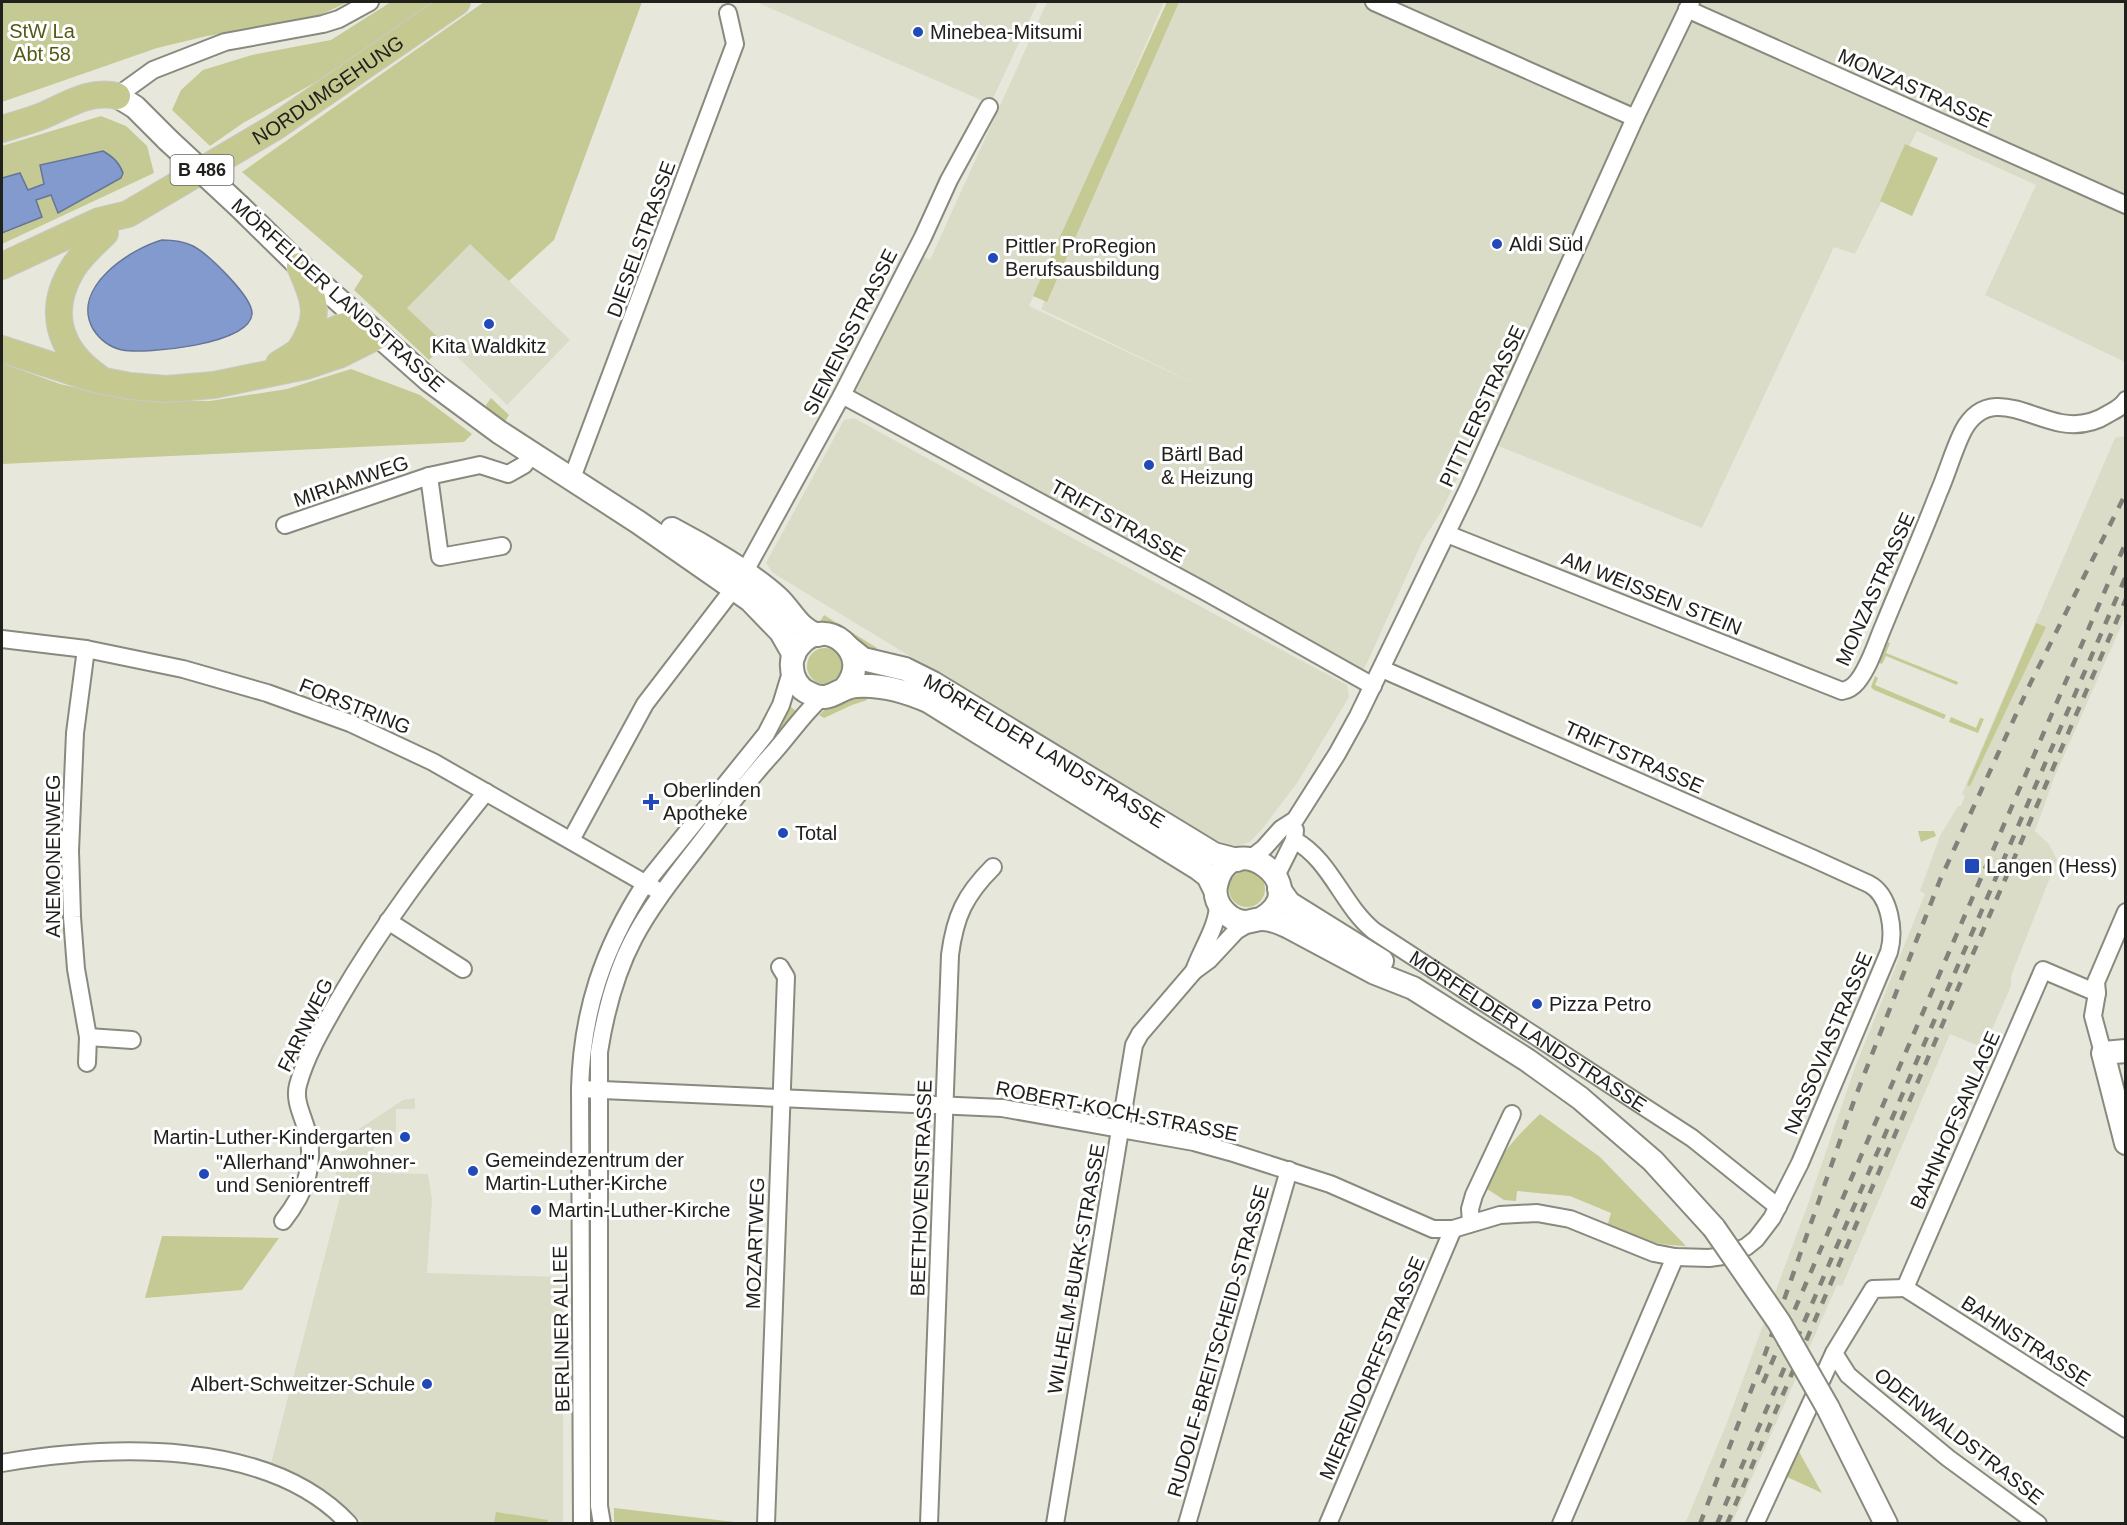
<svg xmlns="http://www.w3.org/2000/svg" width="2127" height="1525" font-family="Arial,sans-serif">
<rect width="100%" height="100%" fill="#e7e8db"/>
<g fill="#dadcc8">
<polygon points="756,2 1038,2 989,107 990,104"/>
<polygon points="1047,2 1164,2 1097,158 1029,306 1208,390 1041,309 1178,2 2125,2 2125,362 1985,295 2036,185 1917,131 1855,254 1834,247 1702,528 1501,447 1478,435 1441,512 1422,542 1367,663 1358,679 841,396 915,253 930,260"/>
<polygon points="470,243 570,340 507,405 407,308"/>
<polygon points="854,418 1054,528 1347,685 1349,697 1297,783 1263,828 1250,842 1237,846 1230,845 1208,837 773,573 766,563 844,420"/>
<polygon points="2125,436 2125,617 2054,778 2035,831 2049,844 2057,860 2011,976 2011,986 1984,1048 1950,1034 1842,1286 1837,1285 1732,1523 1685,1524 1726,1425 1808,1204 1854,1070 1925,894 1920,891 1940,836 1958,806 1961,806 1965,796 1962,794 2115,438"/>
<polygon points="415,1098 415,1109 396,1109 396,1132 383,1132 383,1142 374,1143 373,1162 380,1163 381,1173 428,1174 432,1200 427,1273 563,1277 563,1523 363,1523 334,1496 314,1483 271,1463 340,1197 335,1168 347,1137 403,1100"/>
</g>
<g fill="#c5c993">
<polygon points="2,2 348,2 311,19 207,36 157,48 2,102"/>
<polygon points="391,2 434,2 316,82 243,123 210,146 172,110 181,90 203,70 252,55 331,40"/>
<polygon points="484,2 642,2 554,240 509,281 470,244 407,308 445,344 429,360 354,290 363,276 242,172"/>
<polygon points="1167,2 1179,2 1047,302 1033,296"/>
<polygon points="101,116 126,126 147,146 154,173 2,244 2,146"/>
<polygon points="1905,144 1938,158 1912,216 1880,201"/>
<polygon points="2,363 60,384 131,400 210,401 287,389 351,369 420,395 472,434 464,442 2,464"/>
<polygon points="491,398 509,415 504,423 488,412 486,405"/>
<polygon points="824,615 877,648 875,656 818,625"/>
<polygon points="2036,623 2046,627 1970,786 1967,785"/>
<polygon points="1888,642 1890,643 1886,653 1958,682 1957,685 1886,656 1882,664 1879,663"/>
<circle cx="825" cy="666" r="18"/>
<polygon points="1875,676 1878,678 1875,685 1946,715 1944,719 1874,690 1871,687"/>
<path d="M868,694L867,700L852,705L824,718L819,715C831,702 851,696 868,694Z"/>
<polygon points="791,707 800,714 752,769 748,766 768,742"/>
<polygon points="1951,717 1976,728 1980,718 1984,719 1978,733 1949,722"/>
<polygon points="1918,831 1934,831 1936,836 1921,842"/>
<circle cx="1247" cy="889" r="18"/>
<path d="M1540,1114L1600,1157L1686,1246C1657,1246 1634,1237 1607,1227L1611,1213L1570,1196L1517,1191L1516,1201L1504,1200L1484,1187C1498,1156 1516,1137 1540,1114Z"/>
<polygon points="587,1120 596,1120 594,1396 586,1396"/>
<polygon points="162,1236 279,1238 242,1290 145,1298"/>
<polygon points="1798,1450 1822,1493 1785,1476"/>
<polygon points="614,1508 743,1523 614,1523"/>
<polygon points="496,1512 548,1520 547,1523 494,1523"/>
</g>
<g fill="#829acd" stroke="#657598" stroke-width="1.5">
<path d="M103,151C113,157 119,162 123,173L121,178L58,213L51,195L36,200L42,217L2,233V178L20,173L28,190L44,184L40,165Z"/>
<path d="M162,240C173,240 183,241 193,246C208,254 253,297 252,314C249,345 147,354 122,350C109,347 100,340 93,329C70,288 130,249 162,240Z"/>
</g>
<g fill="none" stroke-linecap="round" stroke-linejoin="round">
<defs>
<g id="street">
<polyline points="1374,2 1635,118"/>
<polyline points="1687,9 2126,205"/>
<polyline points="117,96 153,70 225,42 323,24 339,19 370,2"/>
<polyline points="842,395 1206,592 1373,686"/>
<polyline points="429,476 440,557 502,546"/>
<polyline points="572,478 735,44 728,13"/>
<polyline points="285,525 429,476 480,465 508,474 524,465 533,453"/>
<path d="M1447,534L1842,691C1848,690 1853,687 1857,682C1870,666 1876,643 1884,625C1902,581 1921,538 1938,494C1947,474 1953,451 1963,431C1987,386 2027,417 2061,423C2078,426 2094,423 2108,414C2115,410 2122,407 2126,400"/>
<polyline points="744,573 842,395 923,237 949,180 989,107"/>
<polyline points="2,639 86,649 183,669 267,693 350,723 433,762 655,889"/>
<polyline points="86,649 75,733 70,851 72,917 76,969 88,1037 87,1063"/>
<polyline points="571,840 645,704 734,588"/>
<path id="s1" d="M1294,840C1331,860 1342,905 1374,931L1692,1138L1778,1207"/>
<polyline points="1250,859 1264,848 1281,829 1295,820 1337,754 1358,716 1468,489 1635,118 1691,2"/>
<polyline points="1276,876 1294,840 1295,830"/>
<polyline points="388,921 463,969"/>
<path d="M1194,971C1201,950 1219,925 1218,902"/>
<polyline points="88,1037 132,1040"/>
<polyline points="2103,1053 2093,1016 2097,993 2096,982 2126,912"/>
<path d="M580,1089L1002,1108L1194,1142L1230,1152L1330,1184L1433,1229H1453L1500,1215L1537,1213L1570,1219L1654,1253L1675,1257L1709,1258L1723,1256L1746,1247L1756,1239L1772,1218L1800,1163L1889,952C1895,931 1890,895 1869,884L1812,858L1382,669"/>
<path d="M283,1221C305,1193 317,1164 306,1128C302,1114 294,1100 298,1085C306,1055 324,1025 339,999C382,925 433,858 486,792"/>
<polyline points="1471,1223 1470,1209 1474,1195 1512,1114"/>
<polyline points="1905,1288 2043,970 2097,993"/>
<polyline points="1905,1288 2126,1429"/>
<polyline points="1834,1353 1848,1375 1862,1387 1948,1458 2038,1524"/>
<path d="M2,1463C108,1445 269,1437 349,1524"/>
<path d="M582,1524L580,1089C582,1011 603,949 645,884L766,734L781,705L792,669"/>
<path d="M602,1524L599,1506V1052C605,1014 616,972 634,938C653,902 680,870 705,837C727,808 749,779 774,752C790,734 804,713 822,697"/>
<polyline points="766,1524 786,977 780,967"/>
<path d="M929,1524L950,955C955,916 965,895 993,867"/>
<polyline points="1055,1524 1134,1045 1140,1034 1194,971 1209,960 1236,931 1251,922"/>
<polyline points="1187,1524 1289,1170"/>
<polyline points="1328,1524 1453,1229"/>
<polyline points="1561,1524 1675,1257"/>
<polyline points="1755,1524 1834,1353 1873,1289 1905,1288"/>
</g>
<g id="secondary">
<polyline points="117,96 135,107 168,140"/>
<polyline points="240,207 300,266 430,381 499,432 638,522 750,600 781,632 794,655"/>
<path d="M672,529C703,545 752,574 778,598C791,610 799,630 818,635"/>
<path id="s2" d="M848,647L863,659L905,669L933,683L1214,854L1237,860"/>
<path d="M845,688C875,654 825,613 799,646C794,652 791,659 792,667C792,678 799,689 809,693C830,705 838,687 856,686C882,684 905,691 928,701L1199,869L1208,876L1215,890"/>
<polyline points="1279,889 1289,903 1382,961"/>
<path d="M1261,919C1319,885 1228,822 1216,886C1213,903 1227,920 1244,922C1251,922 1256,919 1262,919C1272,919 1281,923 1289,927L1375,973L1413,988L1527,1060L1580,1098L1653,1161L1714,1228"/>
<polyline points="2126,1051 2103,1053 2126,1143"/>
<polyline points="1828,1408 1886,1524"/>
</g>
<g id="primary">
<path d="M2,129C15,125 29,121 42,116C66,106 90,89 117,96"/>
<path id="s3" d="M2,266L99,221L128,214L275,127L457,2"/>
<polyline points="2,349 94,379 130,386 166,389 214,385 306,366 339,355 377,336"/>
<path d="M299,351C322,317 315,302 300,266"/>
<path d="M279,364C295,355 337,324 350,325C360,326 368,331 377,336"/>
<path d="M98,377C58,350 47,310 73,268C81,255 94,244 105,233"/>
</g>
</defs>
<use href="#street" stroke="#888a7e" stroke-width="20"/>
<use href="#secondary" stroke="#888a7e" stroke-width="26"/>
<use href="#primary" stroke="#c9c9c9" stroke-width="28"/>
<use href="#street" stroke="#fff" stroke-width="16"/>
<use href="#secondary" stroke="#fff" stroke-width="22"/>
<use href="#primary" stroke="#c5c88f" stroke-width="26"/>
<g stroke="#82827a" stroke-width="4.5" stroke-dasharray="10 10" stroke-linecap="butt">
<polyline points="1763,1383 2126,542"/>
<polyline points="1700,1524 1765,1354 1855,1098 1940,880 2030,684 2126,493"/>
<polyline points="1717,1524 2126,576"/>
<polyline points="1727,1524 2126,599"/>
</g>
<defs>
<g id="secondary-bridge">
<polyline points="168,140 240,207"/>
<polyline points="1714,1228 1779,1322 1828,1408"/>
</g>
</defs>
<use href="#secondary-bridge" stroke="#888a7e" stroke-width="26" stroke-linecap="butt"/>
<use href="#secondary-bridge" stroke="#fff" stroke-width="22"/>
</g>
<g fill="#2149b7" stroke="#fff" stroke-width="2">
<circle cx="918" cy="32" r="6"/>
<circle cx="1497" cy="244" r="6"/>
<circle cx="993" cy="258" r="6"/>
<circle cx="489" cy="324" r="6"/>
<circle cx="1149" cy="465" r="6"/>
<path d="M648 793h6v6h6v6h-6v6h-6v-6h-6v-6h6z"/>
<circle cx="783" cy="833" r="6"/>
<rect x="1964" y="858" width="16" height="16" rx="3"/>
<circle cx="1537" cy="1004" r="6"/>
<circle cx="405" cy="1137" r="6"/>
<circle cx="473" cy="1171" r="6"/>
<circle cx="204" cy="1174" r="6"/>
<circle cx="536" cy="1210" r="6"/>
<circle cx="427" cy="1384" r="6"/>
</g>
<g text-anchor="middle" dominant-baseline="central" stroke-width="6" stroke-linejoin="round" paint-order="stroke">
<rect fill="#fff" stroke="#636360" stroke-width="1.5" x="170.5" y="155" width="63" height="30" rx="4.5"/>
<g font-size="18" font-weight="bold" fill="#20201c">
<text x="202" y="170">B 486</text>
</g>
<g font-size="20" fill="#575a17" stroke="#fff">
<text x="42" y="31">StW La<tspan x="42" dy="23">Abt 58</tspan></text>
</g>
<g font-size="20" fill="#20201c" stroke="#fff" text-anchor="start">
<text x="930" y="32">Minebea-Mitsumi</text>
<text x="1509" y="244">Aldi Süd</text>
<text x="1005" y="246">Pittler ProRegion<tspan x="1005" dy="23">Berufsausbildung</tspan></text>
<text x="489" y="346" text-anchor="middle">Kita Waldkitz</text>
<text x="1161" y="454">Bärtl Bad<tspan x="1161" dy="23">&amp; Heizung</tspan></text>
<text x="663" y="790">Oberlinden<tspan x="663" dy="23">Apotheke</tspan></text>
<text x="795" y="833">Total</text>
<text x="1986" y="866">Langen (Hess)</text>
<text x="1549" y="1004">Pizza Petro</text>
<text x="393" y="1137" text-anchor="end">Martin-Luther-Kindergarten</text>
<text x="485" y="1160">Gemeindezentrum der<tspan x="485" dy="23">Martin-Luther-Kirche</tspan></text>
<text x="216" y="1162">"Allerhand" Anwohner-<tspan x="216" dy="23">und Seniorentreff</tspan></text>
<text x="548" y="1210">Martin-Luther-Kirche</text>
<text x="415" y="1384" text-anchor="end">Albert-Schweitzer-Schule</text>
</g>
<g font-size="20" fill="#20201c" stroke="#fff">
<text transform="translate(1915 88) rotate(24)">MONZASTRASSE</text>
<text stroke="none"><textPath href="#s3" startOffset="372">NORDUMGEHUNG</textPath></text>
<text transform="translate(641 239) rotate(-70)">DIESELSTRASSE</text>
<text transform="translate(338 295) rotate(42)">MÖRFELDER LANDSTRASSE</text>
<text transform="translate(850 332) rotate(-63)">SIEMENSSTRASSE</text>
<text transform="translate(1482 406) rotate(-65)">PITTLERSTRASSE</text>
<text transform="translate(351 481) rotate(-19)">MIRIAMWEG</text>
<text transform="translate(1118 521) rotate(29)">TRIFTSTRASSE</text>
<text transform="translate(1875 589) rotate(-66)">MONZASTRASSE</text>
<text transform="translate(1652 593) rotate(22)">AM WEISSEN STEIN</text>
<text transform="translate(355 706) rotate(22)">FORSTRING</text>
<text stroke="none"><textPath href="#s2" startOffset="224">MÖRFELDER LANDSTRASSE</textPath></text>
<text transform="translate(1634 757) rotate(24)">TRIFTSTRASSE</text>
<text transform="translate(53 856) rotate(-90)">ANEMONENWEG</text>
<text transform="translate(305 1025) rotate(-64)">FARNWEG</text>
<text stroke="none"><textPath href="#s1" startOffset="306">MÖRFELDER LANDSTRASSE</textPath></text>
<text transform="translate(1828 1043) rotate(-67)">NASSOVIASTRASSE</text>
<text transform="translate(1117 1111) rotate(11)">ROBERT-KOCH-STRASSE</text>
<text transform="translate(1955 1120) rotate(-66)">BAHNHOFSANLAGE</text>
<text transform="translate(921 1188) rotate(-88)">BEETHOVENSTRASSE</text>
<text transform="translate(755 1243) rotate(-88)">MOZARTWEG</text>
<text transform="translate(1076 1269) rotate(-80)">WILHELM-BURK-STRASSE</text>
<text transform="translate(561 1329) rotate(-91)">BERLINER ALLEE</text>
<text transform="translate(1218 1341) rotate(-74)">RUDOLF-BREITSCHEID-STRASSE</text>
<text transform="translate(2026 1341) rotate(33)">BAHNSTRASSE</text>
<text transform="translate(1372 1368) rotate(-67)">MIERENDORFFSTRASSE</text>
<text transform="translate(1959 1436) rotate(38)">ODENWALDSTRASSE</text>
</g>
</g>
<rect width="2127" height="1525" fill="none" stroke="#20201c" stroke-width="6"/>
</svg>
